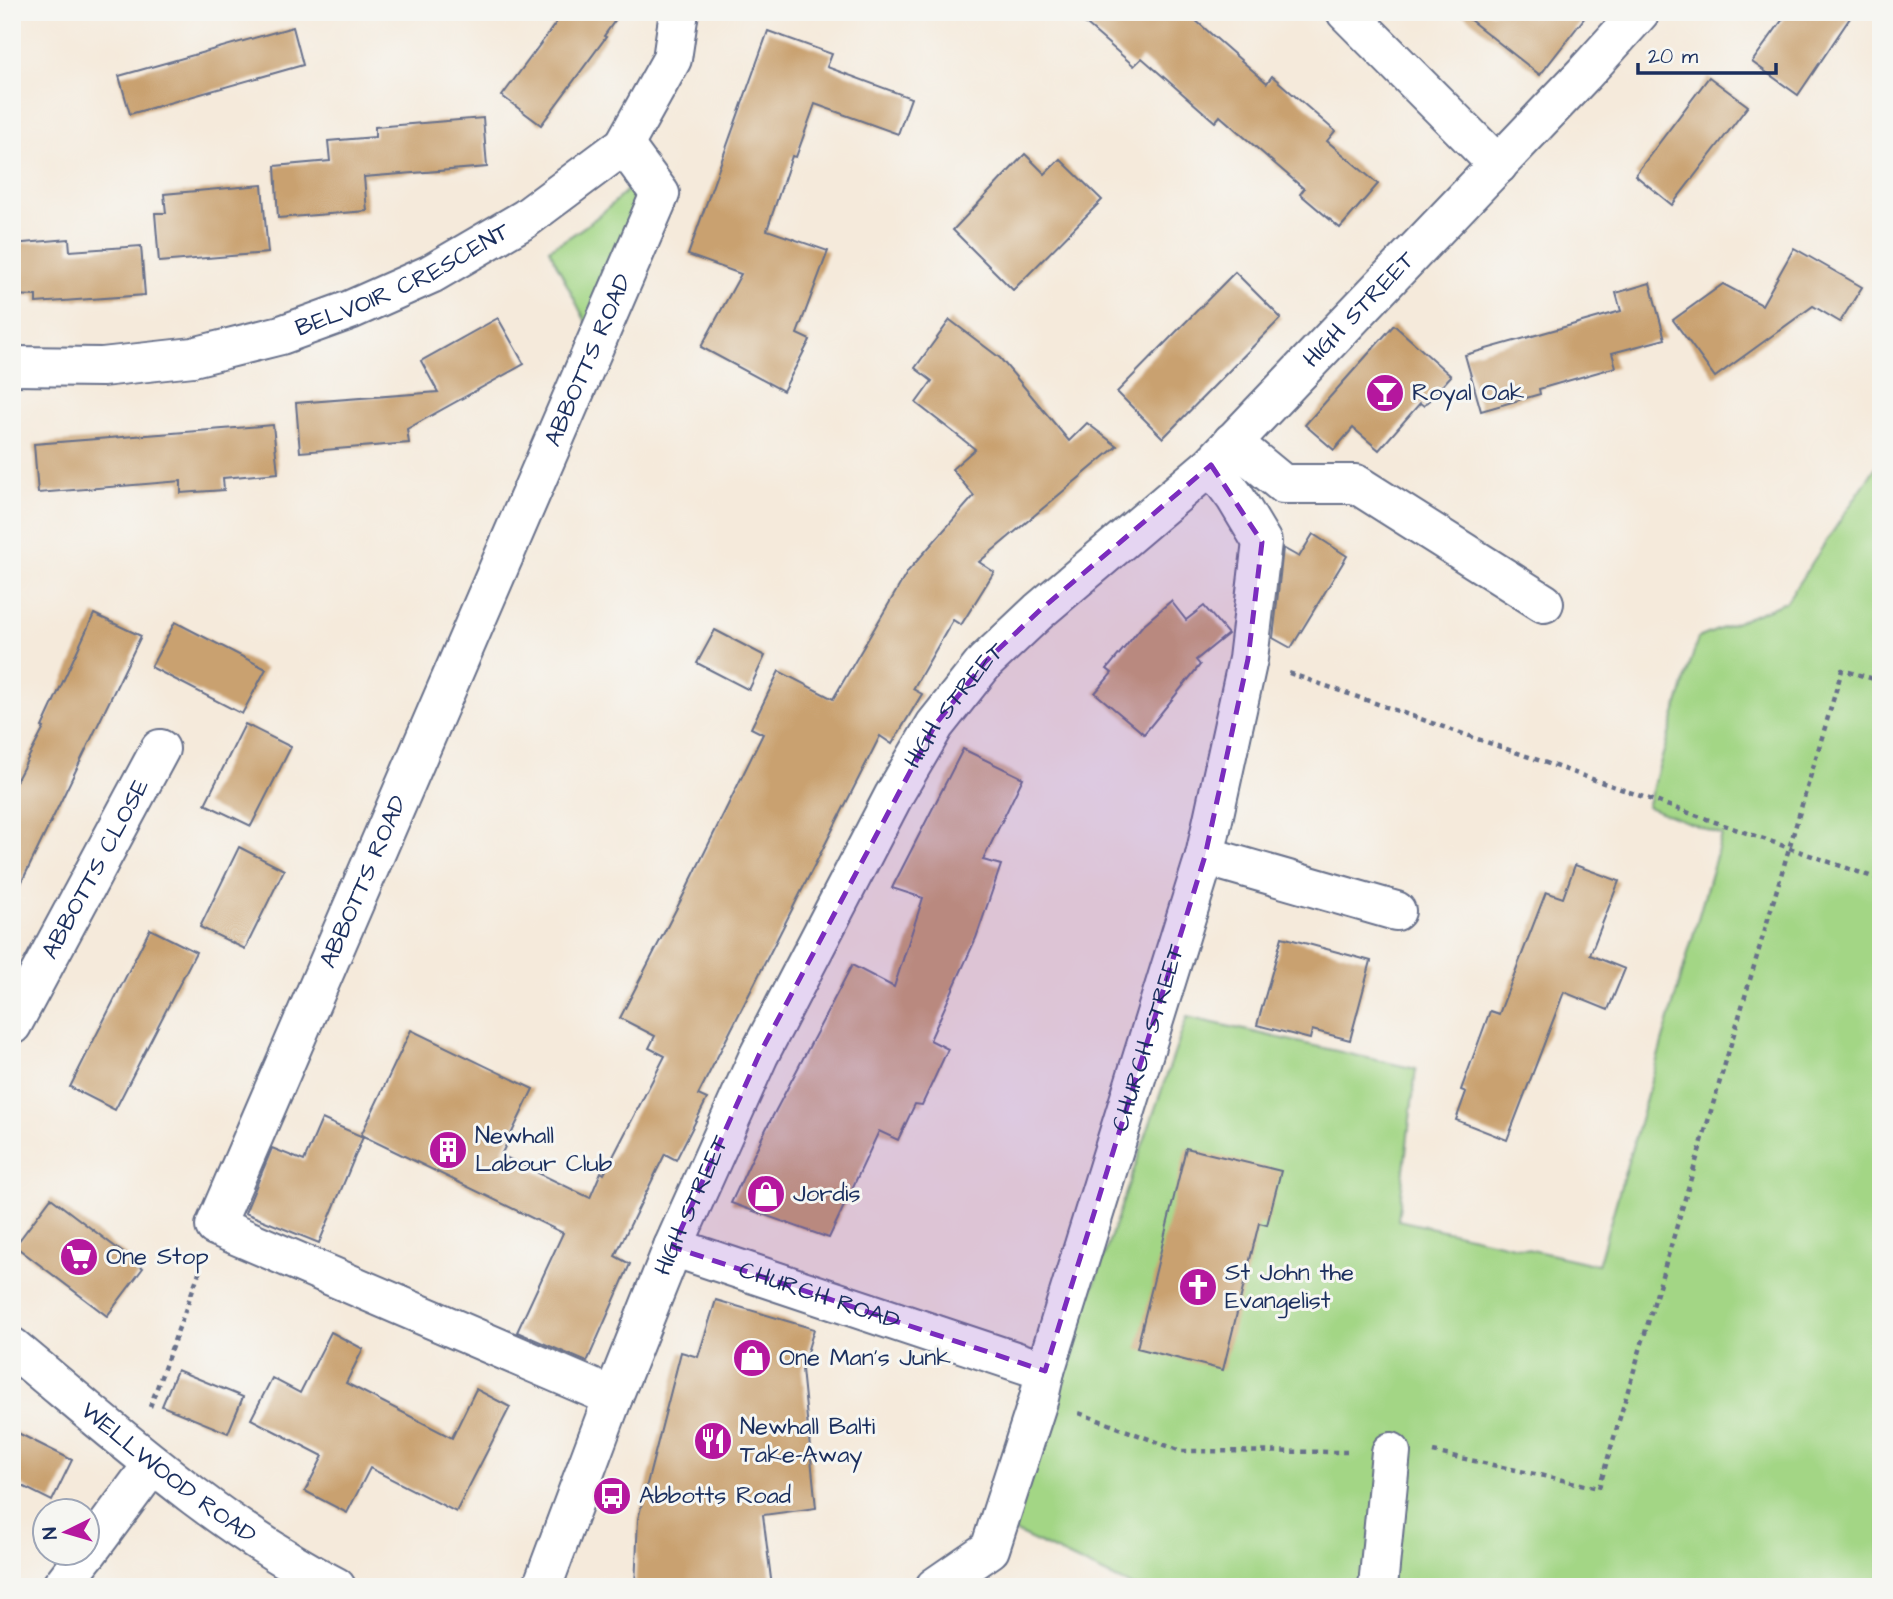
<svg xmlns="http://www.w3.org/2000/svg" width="1893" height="1599" font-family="'Architects Daughter',sans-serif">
<rect width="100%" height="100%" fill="#f6f6f2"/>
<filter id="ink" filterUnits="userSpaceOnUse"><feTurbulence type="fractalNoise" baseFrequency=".0143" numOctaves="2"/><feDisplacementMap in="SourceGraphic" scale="14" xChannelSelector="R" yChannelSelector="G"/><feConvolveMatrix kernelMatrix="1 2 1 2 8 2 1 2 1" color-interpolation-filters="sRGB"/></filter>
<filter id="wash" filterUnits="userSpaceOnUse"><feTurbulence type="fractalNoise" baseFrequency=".00686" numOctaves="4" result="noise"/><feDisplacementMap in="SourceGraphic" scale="28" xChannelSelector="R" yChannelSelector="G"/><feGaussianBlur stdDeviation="1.57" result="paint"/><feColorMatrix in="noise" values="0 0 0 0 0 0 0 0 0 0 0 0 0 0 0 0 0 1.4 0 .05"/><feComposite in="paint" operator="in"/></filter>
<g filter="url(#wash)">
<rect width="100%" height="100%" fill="#f5eadb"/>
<g fill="#a3d685" stroke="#5f8272" stroke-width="2">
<path d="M629,188L635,193L637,206L592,334L549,249C578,233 606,212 629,188Z"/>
<polygon points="1881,459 1881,1587 1133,1587 1009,1529 1187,1017 1416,1069 1398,1220 1598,1265 1722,835 1647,807 1698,638 1786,602"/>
</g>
<g id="blocks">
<g fill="#c9a170">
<polygon points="564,12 621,12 604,36 606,37 541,125 502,96"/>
<polygon points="1072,12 1186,12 1267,83 1272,76 1335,131 1327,141 1378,184 1340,228 1300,194 1304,189 1220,116 1215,122 1142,58 1134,66"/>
<polygon points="1460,12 1589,12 1540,75"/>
<polygon points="1788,12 1854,12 1798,95 1752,62"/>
<polygon points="293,27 303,65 130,114 119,76"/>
<polygon points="768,31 832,54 827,67 911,98 898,134 815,104 796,157 792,156 767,230 828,251 797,334 810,340 783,391 701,347 741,274 688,255"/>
<polygon points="1709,77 1748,106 1672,205 1635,175"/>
<polygon points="483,118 487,167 364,177 367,211 278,218 275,166 330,161 328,141 375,137 375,127"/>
<polygon points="1025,154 1045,174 1060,159 1102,200 1013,290 953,230"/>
<polygon points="262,185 268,253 159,262 155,213 166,213 164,194"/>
<polygon points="69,239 70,251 141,246 145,295 36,303 36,296 12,295 12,244"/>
<polygon points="1794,248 1862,287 1840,322 1813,306 1715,377 1673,320 1723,284 1762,305"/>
<polygon points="1235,272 1281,318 1163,438 1117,392"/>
<polygon points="1650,283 1665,339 1612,353 1616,367 1539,389 1540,394 1481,411 1465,355 1621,311 1616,293"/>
<polygon points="498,318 524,364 407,429 409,443 300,452 296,403 438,392 421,361"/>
<polygon points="950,320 1000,358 1069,441 1087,423 1117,446 979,562 994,572 961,625 953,620 913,689 922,694 892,744 880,736 698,1095 707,1099 676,1160 665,1154 615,1256 630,1264 587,1362 517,1332 563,1233 361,1135 411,1030 533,1089 501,1155 590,1198 601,1172 604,1174 665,1056 649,1048 655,1036 620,1018 684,894 763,734 751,728 779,671 833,699 908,571 974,496 952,469 975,449 916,403 932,381 915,368"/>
<polygon points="1394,325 1451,376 1424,406 1420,403 1379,450 1353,428 1334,450 1305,425"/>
<polygon points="273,425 278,473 223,478 224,490 181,493 181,481 38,493 34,444"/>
<polygon points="1313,534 1347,556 1291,648 1273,638 1283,548 1299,557"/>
<polygon points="1171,601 1186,620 1204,606 1228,634 1196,660 1200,665 1144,734 1095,693 1112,673 1107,669 1143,625"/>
<polygon points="94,614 141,636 12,902 12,789 44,728 42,727"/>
<polygon points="175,622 266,669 242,714 151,667"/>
<polygon points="715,630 765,656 749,690 697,663"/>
<polygon points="245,724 291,747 251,826 205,804"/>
<polygon points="963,749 1023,778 983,860 1001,865 976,938 930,1040 948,1049 922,1105 915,1104 898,1140 879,1131 829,1238 731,1203 766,1129 852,965 894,987 923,898 892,888"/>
<polygon points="239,847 284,870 245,949 200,927"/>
<polygon points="1575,865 1619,881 1590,955 1625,969 1608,1010 1564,992 1507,1140 1456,1120 1466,1092 1461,1090 1490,1011 1499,1014 1546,892 1563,898"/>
<polygon points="150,929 196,952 115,1110 70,1087"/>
<polygon points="1282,937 1371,961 1350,1040 1312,1030 1310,1039 1257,1025"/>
<polygon points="322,1119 363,1137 319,1243 245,1213 272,1148 304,1161"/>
<polygon points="1186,1148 1281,1171 1267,1225 1259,1223 1223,1370 1137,1348"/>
<polygon points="51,1198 143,1268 107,1316 15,1246"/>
<polygon points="716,1300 814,1329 802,1369 816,1508 763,1515 772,1587 635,1587 638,1519 681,1352 698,1357"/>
<polygon points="331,1332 363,1349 346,1383 452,1438 476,1389 510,1407 456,1512 370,1468 347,1513 305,1491 323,1456 251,1419 272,1378 300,1393"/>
<polygon points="177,1370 243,1397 228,1433 162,1406"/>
<polygon points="12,1430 72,1460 52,1501 12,1481"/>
</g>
</g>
</g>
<g filter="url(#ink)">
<use href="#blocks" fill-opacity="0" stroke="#67708a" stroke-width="2"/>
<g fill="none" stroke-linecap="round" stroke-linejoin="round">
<defs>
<g id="minor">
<polyline points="1346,12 1498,165"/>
<path id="s1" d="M12,366L102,367L193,357L281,335L350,310L431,274L525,219L624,145L672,59L679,12"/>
<polyline points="1232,442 1283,484 1356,484 1544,603"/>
<polyline points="1205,856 1396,911"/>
<path id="s2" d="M12,1025L160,749"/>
<path id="s3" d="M673,1247L1045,1371"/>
<path id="s4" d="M12,1347C115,1432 216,1525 336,1587"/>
<path id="s5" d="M613,1397L215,1226L660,194L624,145"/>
<polyline points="88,1552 153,1464"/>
<polyline points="61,1587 86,1554"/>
<path id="s6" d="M935,1587L990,1549L1039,1398L1045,1371L1205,856L1248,659L1262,542L1235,497L1211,465"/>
<polyline points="1378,1587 1391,1452"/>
</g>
<g id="major">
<path id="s7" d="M542,1587L613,1397L673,1247L759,1055L894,795L935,725L985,662L1039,611L1211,465L1584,74L1640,12"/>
</g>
</defs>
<use href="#minor" stroke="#67708a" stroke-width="42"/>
<use href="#major" stroke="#67708a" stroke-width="42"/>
<g stroke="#67708a" stroke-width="4.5" stroke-dasharray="5 5" stroke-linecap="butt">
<polyline points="1289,673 1881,880"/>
<polyline points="150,1407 201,1267"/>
<polyline points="1079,1413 1181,1451 1347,1452"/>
<polyline points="1433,1452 1599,1488 1842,670 1881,681"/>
</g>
<use href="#minor" stroke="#fff" stroke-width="38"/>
<use href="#major" stroke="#fff" stroke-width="38"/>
</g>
</g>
<path fill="#7b2cbf" fill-opacity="0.2" stroke="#7b2cbf" stroke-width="5" stroke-dasharray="14 9" stroke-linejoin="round" d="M1211,465L1262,542L1248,659L1205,856L1045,1371L673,1247L759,1055L935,725L985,662L1039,611Z"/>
<defs>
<symbol id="bar-disc" viewBox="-11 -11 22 22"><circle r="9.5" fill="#b5179e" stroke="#f6f6f2"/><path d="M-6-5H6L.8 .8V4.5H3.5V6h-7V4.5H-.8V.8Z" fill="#fff"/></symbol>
<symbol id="building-disc" viewBox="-11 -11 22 22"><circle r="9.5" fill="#b5179e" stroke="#f6f6f2"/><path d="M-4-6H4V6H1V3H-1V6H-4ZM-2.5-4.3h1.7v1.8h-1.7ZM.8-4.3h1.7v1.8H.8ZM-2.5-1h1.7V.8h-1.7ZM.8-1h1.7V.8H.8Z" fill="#fff"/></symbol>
<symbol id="shop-disc" viewBox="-11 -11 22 22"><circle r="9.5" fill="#b5179e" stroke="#f6f6f2"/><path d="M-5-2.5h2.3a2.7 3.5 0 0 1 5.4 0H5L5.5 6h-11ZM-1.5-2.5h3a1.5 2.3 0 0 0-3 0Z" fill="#fff"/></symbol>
<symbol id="supermarket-disc" viewBox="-11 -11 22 22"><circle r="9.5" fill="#b5179e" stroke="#f6f6f2"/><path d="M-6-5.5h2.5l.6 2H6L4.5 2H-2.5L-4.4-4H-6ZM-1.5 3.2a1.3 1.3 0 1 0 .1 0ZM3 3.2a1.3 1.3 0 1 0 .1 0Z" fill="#fff"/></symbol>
<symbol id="church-disc" viewBox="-11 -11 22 22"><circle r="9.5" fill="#b5179e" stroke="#f6f6f2"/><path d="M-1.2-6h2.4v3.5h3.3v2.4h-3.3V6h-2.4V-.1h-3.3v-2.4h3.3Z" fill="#fff"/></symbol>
<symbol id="restaurant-disc" viewBox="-11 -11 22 22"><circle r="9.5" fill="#b5179e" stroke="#f6f6f2"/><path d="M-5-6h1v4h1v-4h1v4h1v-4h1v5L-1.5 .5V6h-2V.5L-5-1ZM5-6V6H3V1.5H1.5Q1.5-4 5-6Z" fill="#fff"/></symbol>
<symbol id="bus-disc" viewBox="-11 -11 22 22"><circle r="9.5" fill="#b5179e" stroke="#f6f6f2"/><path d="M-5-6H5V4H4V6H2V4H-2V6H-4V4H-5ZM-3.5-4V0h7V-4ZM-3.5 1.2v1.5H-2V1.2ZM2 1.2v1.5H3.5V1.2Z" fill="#fff"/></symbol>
</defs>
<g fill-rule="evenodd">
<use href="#bar-disc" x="1363" y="371" width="44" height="44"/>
<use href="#building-disc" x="426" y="1128" width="44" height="44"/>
<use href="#shop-disc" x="744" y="1172" width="44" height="44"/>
<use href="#supermarket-disc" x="57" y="1235" width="44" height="44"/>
<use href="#church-disc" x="1176" y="1265" width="44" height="44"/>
<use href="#shop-disc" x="730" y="1336" width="44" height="44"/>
<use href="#restaurant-disc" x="691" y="1419" width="44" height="44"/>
<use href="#bus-disc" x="590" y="1474" width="44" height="44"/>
</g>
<g text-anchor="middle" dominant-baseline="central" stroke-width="6" stroke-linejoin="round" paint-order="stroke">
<g font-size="24" fill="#1b2f5e" stroke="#f6f6f2">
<text stroke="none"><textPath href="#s1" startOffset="406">BELVOIR CRESCENT</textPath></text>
<text stroke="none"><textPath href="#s7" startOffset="1544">HIGH STREET</textPath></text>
<text stroke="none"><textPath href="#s5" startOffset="1376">ABBOTTS ROAD</textPath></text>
<text stroke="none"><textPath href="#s7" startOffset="976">HIGH STREET</textPath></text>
<text stroke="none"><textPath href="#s2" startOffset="177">ABBOTTS CLOSE</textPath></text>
<text stroke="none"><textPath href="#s5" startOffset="808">ABBOTTS ROAD</textPath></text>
<text stroke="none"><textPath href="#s6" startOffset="602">CHURCH STREET</textPath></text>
<text stroke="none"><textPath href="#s7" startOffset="410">HIGH STREET</textPath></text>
<text stroke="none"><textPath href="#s3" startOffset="154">CHURCH ROAD</textPath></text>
<text stroke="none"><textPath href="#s4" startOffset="201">WELLWOOD ROAD</textPath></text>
</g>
<g font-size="24" fill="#1b2f5e" stroke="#f6f6f2" text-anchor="start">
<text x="1412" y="393">Royal Oak</text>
<text x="475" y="1136">Newhall<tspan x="475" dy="28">Labour Club</tspan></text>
<text x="793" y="1194">Jordis</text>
<text x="106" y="1257">One Stop</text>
<text x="1225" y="1273">St John the<tspan x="1225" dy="28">Evangelist</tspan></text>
<text x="779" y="1358">One Man's Junk</text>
<text x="740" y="1427">Newhall Balti<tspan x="740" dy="28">Take-Away</tspan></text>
<text x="639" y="1496">Abbotts Road</text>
</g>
</g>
<rect width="1893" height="1599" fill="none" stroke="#f6f6f2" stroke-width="42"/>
<g transform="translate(66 1532) rotate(265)"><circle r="33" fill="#f6f6f2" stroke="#9ea6b7" stroke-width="2"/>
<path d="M0-5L12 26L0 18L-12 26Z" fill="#b5179e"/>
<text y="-10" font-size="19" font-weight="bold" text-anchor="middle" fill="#1b2f5e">N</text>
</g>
<path d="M1638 63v10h138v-10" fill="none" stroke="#1b2f5e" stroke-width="3.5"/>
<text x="1648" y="63" font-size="21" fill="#1b2f5e" stroke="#f6f6f2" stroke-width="5" paint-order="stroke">20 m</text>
</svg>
